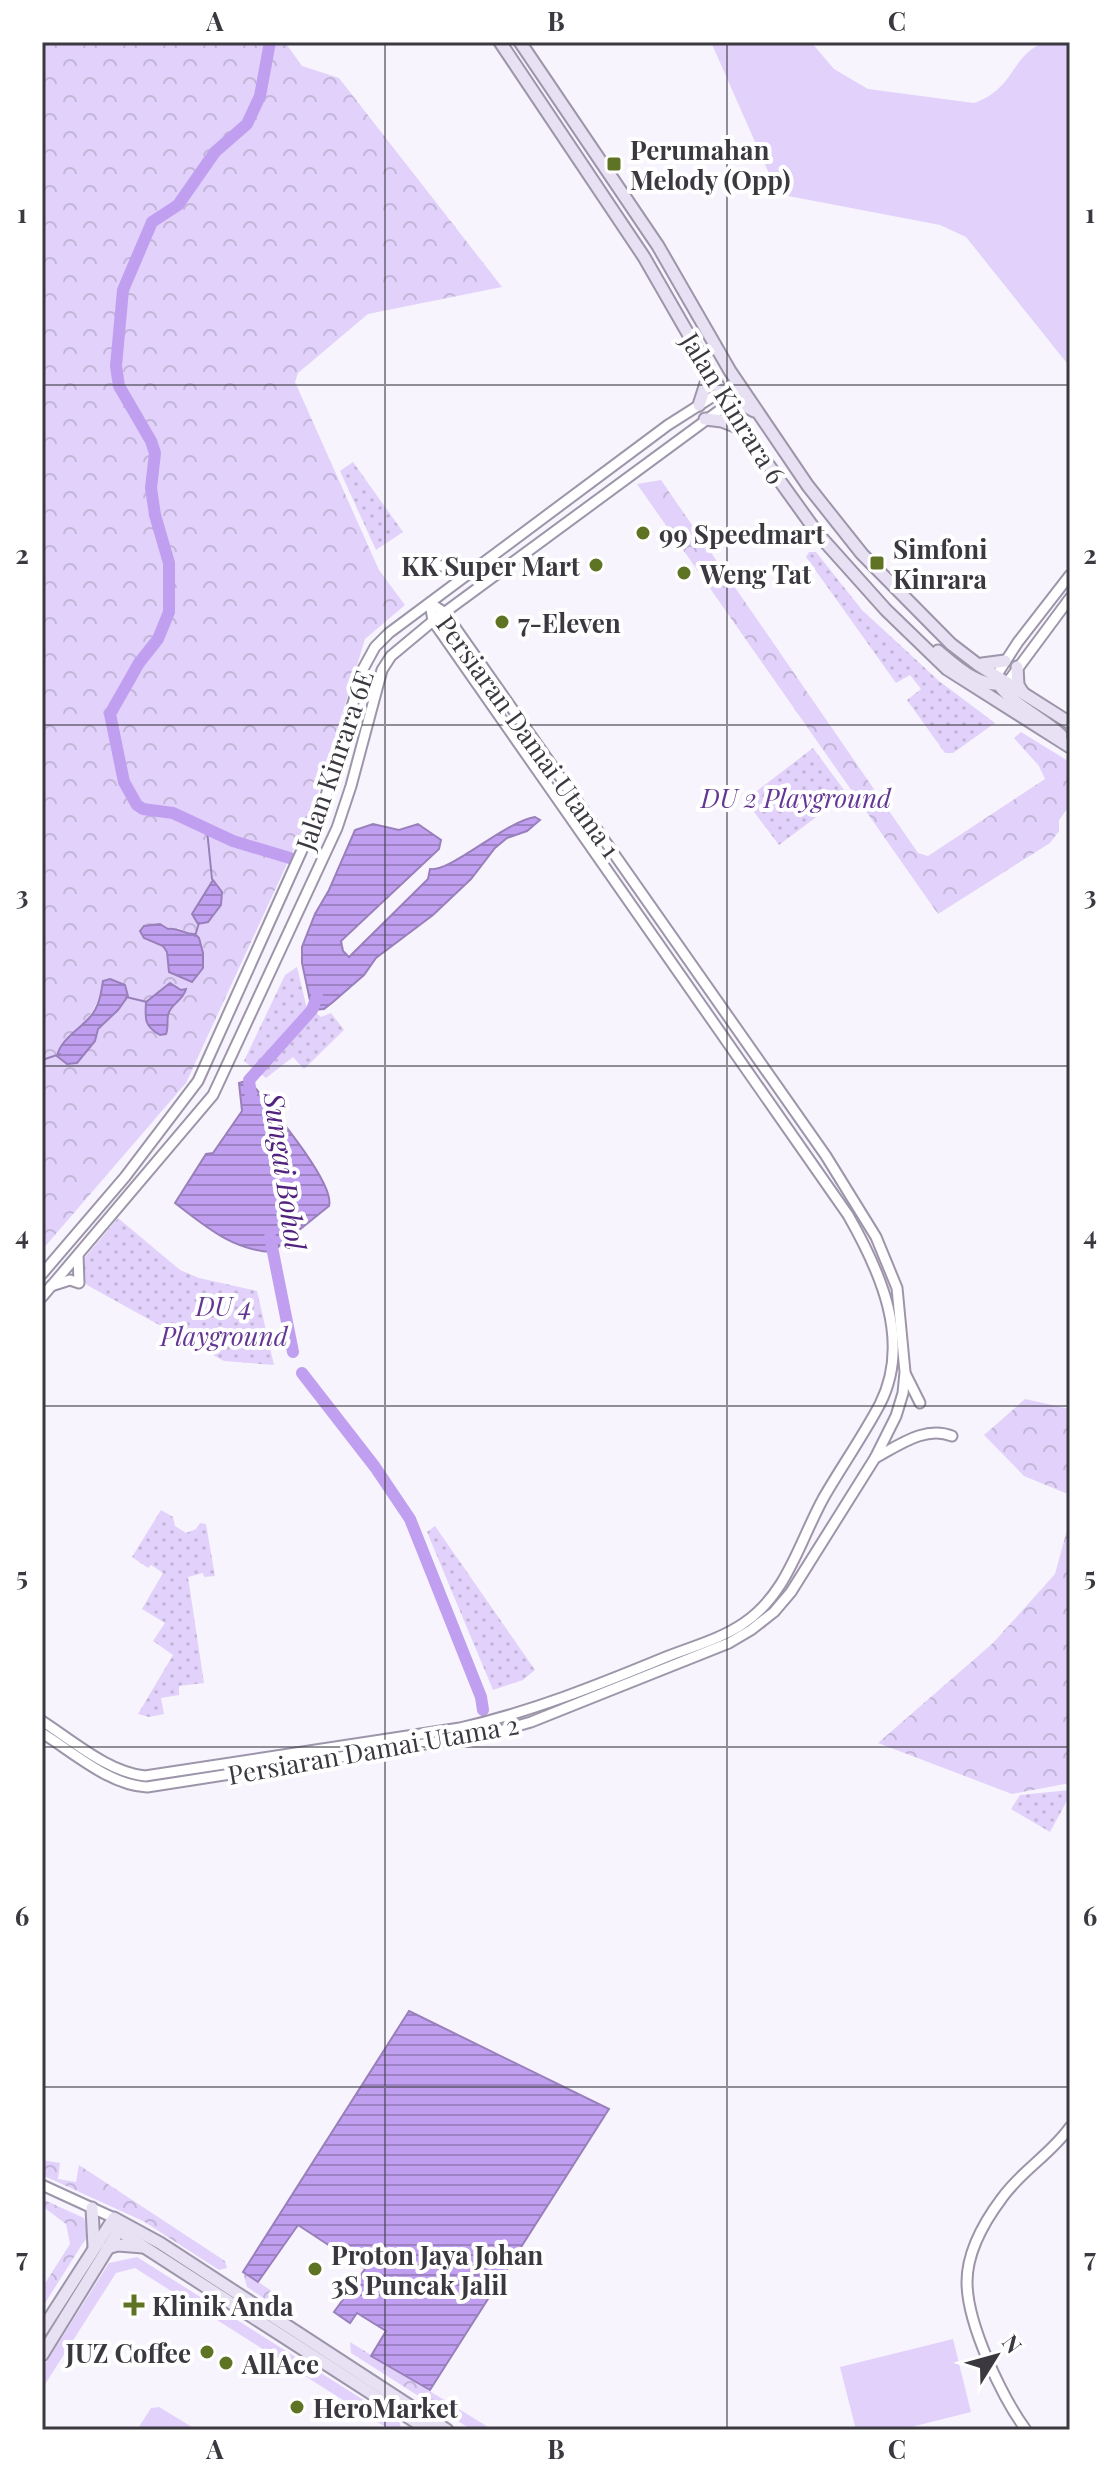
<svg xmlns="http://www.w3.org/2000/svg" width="1112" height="2472" font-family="'Playfair Display',serif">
<defs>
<pattern id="forest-crowns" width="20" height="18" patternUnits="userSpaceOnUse" patternTransform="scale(2)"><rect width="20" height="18" fill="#e2d2fb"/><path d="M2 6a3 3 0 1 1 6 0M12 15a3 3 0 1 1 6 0" fill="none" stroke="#c3b5d8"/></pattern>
<pattern id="park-dots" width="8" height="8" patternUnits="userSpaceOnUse" patternTransform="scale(2)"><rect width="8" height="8" fill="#e2d2fb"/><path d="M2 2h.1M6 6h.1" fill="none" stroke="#c3b5d8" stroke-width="1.8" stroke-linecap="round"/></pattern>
<pattern id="water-rules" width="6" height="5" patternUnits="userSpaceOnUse" patternTransform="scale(2)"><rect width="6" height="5" fill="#c19ff0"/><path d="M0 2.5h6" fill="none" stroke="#9e83c4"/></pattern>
</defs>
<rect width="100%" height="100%" fill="#f7f4fd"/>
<g fill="#e2d2fb">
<path d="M711,42H811L834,69L868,89L974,103C1014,89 1011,58 1039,45C1048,40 1060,42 1070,42V367L966,237L940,225L778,194Z"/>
<polygon points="137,2257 400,2423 401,2430 390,2430 135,2268 116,2273 42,2389 42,2369 109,2263"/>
<polygon points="953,2339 971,2412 899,2430 856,2430 840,2367"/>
<polygon points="159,2407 192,2427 191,2430 137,2430 151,2408"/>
</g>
<g fill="url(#forest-crowns)" fill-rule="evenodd">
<path d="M42,42H285L302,66L339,78L502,287L368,314L298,373L295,382L379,570L405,605L365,639L315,803L186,1083L42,1250ZM178,928L190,934H195L203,953V968L167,964V952L160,943ZM103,981L124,1003L98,1029L60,1047C83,1024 97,1014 103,981Z"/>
<polygon points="661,480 918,853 928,856 1045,779 1039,766 1014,738 1021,732 1068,761 1070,805 1059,820 1059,831 1050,843 938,914 637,484"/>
<polygon points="1025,1399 1070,1409 1070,1495 1024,1476 984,1435"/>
<polygon points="1070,1519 1070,1783 1012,1794 878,1743 993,1643 1055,1574"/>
<polygon points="42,2160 60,2163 58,2179 76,2182 79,2165 225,2261 227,2268 219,2270 143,2221 42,2175"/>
<polygon points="42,2199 84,2218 88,2235 42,2308 42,2288 70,2244 66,2224 42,2206"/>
<polygon points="243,2272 278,2295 265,2299 247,2287"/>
<polygon points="350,2342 493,2430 472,2430 351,2353"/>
</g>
<g fill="url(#park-dots)">
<polygon points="353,462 403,532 376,550 340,471"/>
<polygon points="809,552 816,552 862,610 939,681 995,723 953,753 945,753 907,700 921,689 910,675 896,683 806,557"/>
<polygon points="813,748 847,794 779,845 745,800"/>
<polygon points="297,967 306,1005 321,1017 331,1013 344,1030 304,1069 293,1057 266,1078 244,1061 285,975"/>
<polygon points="118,1218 180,1270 199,1278 257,1291 274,1365 224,1361 87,1285 80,1273 82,1261"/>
<polygon points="161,1510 173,1517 175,1526 186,1533 196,1529 200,1523 206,1524 215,1576 204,1577 203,1573 188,1577 204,1683 179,1686 179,1695 161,1698 164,1714 149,1717 138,1714 173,1655 153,1641 165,1623 142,1609 163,1573 151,1565 148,1568 132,1557"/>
<polygon points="435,1526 535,1670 523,1680 493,1690 427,1532"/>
<polygon points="1070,1790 1070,1795 1050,1832 1011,1809 1020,1795"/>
</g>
<g fill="url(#water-rules)" stroke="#9980bb" stroke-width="2">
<path d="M535,817L540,820L527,831L507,838L495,848L471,879L433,915L376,958L364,975L333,1002L324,1009L312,1010L302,963V947L315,914L329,890L355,830L373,824L399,830L418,824L441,840L439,849L341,941L343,951L349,957L428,879L430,869C451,872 504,822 535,817Z"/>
<polygon points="213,880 222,892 221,905 208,922 198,924 192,914"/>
<path d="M160,924L168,929C179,927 185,935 195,934L199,938L203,953V968L192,982L169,972L167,952L163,946L144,938L140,931L144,926Z"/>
<path d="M110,979L125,985L128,996L118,1010L98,1029L95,1041L77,1063L67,1064L57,1056C61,1039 79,1030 90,1017C99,1007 101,994 103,981Z"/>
<path d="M170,983L181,990L186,989C183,1000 174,1002 169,1012C166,1018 169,1027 166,1034L160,1035C144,1026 145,1019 146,1002Z"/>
<path d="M249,1080C266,1102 336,1183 329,1206L272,1252C232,1250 205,1226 175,1203L206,1154L213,1153L242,1111L239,1083Z"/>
<polygon points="409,2011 609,2109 430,2390 371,2356 386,2331 357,2313 350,2323 334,2312 365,2269 298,2225 258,2282 243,2272"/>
</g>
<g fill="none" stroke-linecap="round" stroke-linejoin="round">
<g stroke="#9980bb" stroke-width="2">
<polyline points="207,830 212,879"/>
<polyline points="195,936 199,923"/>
<polyline points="126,997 147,1002"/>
<polyline points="42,1060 60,1054"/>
</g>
<g stroke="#c19ff0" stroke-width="12">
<polyline points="270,42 260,96 247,124 215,152 178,205 152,222 123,290 116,366 119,386 151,441 155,453 151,488 155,515 169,563 169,612 158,639 139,663 110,714 124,782 137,805 143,809 173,813 233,841 293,859"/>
<polyline points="251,1096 249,1080 312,1010 317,996"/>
<polyline points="270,1237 293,1352"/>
<polyline points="302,1373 375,1467 410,1519 481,1697 483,1710"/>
</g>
<defs>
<g id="tertiary">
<polyline points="434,565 475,570"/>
<polyline points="996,676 1018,642 1070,575"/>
<polyline points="1007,683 1070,598"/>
<polyline points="42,1274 125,1177 198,1081 325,799 363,669 375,647 389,633 668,425 720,392"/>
<polyline points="51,1286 70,1280 79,1283 78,1255"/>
<polyline points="42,1297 213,1095 337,828 351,786 382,670 391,656 433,621 728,404"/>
<polyline points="906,1375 920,1403"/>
<path d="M875,1458C898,1446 925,1425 952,1436"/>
<path d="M42,1721C73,1741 108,1772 145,1776L460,1728C531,1712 598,1685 666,1657C691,1647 721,1639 744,1623C788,1593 799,1542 824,1497C842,1466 863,1436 880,1404C912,1341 880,1271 848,1215L433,621L430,603"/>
<path d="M42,1733C73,1752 109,1785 147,1787L489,1734L531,1722L596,1696L729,1643L751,1630L774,1612L791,1592L875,1458L896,1416L903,1393L905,1372L897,1288L876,1237L826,1156L445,613L430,603"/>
<polyline points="42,2185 114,2218"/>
<path d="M1026,2430C1002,2397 967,2324 967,2282C967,2252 984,2222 1002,2198C1021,2171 1051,2154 1070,2127"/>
</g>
<g id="secondary">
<polyline points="500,42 644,257 744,431 818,534 886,610 947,669 1070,747"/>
<polyline points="520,42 658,246 730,371 808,486 862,554 951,644 977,664 1070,723"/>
<polyline points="720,392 754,411"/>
<polyline points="699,405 709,374"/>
<polyline points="705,419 722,421 740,428"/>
<path d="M938,651C957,667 981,690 1007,683"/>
<polyline points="982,664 1005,661"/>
<polyline points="1017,667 1018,685 1023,693"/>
<path d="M998,683C1011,704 1042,717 1061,735"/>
<polyline points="92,2208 94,2247"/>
<polyline points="110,2225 428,2430"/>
<polyline points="107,2248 118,2245 143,2247"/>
<polyline points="42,2330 114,2218 160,2243 447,2430"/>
<polyline points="42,2355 121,2227"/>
</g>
</defs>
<use href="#tertiary" stroke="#9d95a9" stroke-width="13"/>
<use href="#secondary" stroke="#9d95a9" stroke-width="15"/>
<use href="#tertiary" stroke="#fff" stroke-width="9"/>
<use href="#secondary" stroke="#e8e0f3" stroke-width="11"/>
</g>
<path fill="none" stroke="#3b3840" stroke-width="2" stroke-opacity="0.55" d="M385,42V2430M727,42V2430M42,385H1070M42,725H1070M42,1066H1070M42,1406H1070M42,1747H1070M42,2087H1070"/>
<g fill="#5e7424" stroke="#fff" stroke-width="3">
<rect x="606" y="156" width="16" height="16" rx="4"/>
<circle cx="643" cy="533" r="8"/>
<rect x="869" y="555" width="16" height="16" rx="4"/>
<circle cx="596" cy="565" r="8"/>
<circle cx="684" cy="573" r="8"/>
<circle cx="502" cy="622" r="8"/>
<circle cx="315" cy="2269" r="8"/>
<path d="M130 2293h8v8h8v8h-8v8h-8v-8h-8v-8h8z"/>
<circle cx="207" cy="2352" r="8"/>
<circle cx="226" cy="2363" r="8"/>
<circle cx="297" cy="2407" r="8"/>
</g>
<g text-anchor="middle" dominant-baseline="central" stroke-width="8" stroke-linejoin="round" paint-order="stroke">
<g font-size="26" font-weight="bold" fill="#3b3840" stroke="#fff" text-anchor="start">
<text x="630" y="149">Perumahan<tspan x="630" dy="30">Melody (Opp)</tspan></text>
<text x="659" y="533">99 Speedmart</text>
<text x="893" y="548">Simfoni<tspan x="893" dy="30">Kinrara</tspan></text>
<text x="580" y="565" text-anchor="end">KK Super Mart</text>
<text x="700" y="573">Weng Tat</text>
<text x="518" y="622">7-Eleven</text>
<text x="331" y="2254">Proton Jaya Johan<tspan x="331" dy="30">3S Puncak Jalil</tspan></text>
<text x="152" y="2305">Klinik Anda</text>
<text x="191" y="2352" text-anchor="end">JUZ Coffee</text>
<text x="242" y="2363">AllAce</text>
<text x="313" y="2407">HeroMarket</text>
</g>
<g font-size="26" fill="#3b3840" stroke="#fff">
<text transform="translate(734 408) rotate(58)">Jalan Kinrara 6</text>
<text transform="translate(529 736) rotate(54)">Persiaran Damai Utama 1</text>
<text transform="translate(334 760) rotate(-71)">Jalan Kinrara 6E</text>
<text transform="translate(373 1749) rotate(-10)">Persiaran Damai Utama 2</text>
</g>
<g font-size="26" font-style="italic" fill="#643795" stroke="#fff">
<text x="796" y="797">DU 2 Playground</text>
<text x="224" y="1305">DU 4<tspan x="224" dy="30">Playground</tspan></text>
</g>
<g font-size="28" font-style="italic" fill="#51227e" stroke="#fff">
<text transform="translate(286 1171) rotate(82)">Sungai Bohol</text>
</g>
</g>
<rect width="1112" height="2472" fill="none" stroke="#ffffff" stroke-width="88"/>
<g transform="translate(996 2356) rotate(53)" stroke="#ffffff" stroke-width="6" paint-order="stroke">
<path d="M0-6L14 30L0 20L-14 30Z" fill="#3b3840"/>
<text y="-12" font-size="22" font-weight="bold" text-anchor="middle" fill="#3b3840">N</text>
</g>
<rect x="44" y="44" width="1024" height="2384" fill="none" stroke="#3b3840" stroke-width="3"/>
<g font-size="26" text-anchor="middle" font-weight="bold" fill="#3b3840">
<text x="215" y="31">A</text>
<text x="556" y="31">B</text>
<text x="897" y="31">C</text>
<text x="22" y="223">1</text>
<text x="1090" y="223">1</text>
<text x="22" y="564">2</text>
<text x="1090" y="564">2</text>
<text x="22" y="905">3</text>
<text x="1090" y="905">3</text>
<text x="22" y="1245">4</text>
<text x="1090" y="1245">4</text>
<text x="22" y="1586">5</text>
<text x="1090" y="1586">5</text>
<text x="22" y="1926">6</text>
<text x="1090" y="1926">6</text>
<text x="22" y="2267">7</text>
<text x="1090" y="2267">7</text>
<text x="215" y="2459">A</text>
<text x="556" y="2459">B</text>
<text x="897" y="2459">C</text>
</g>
</svg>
